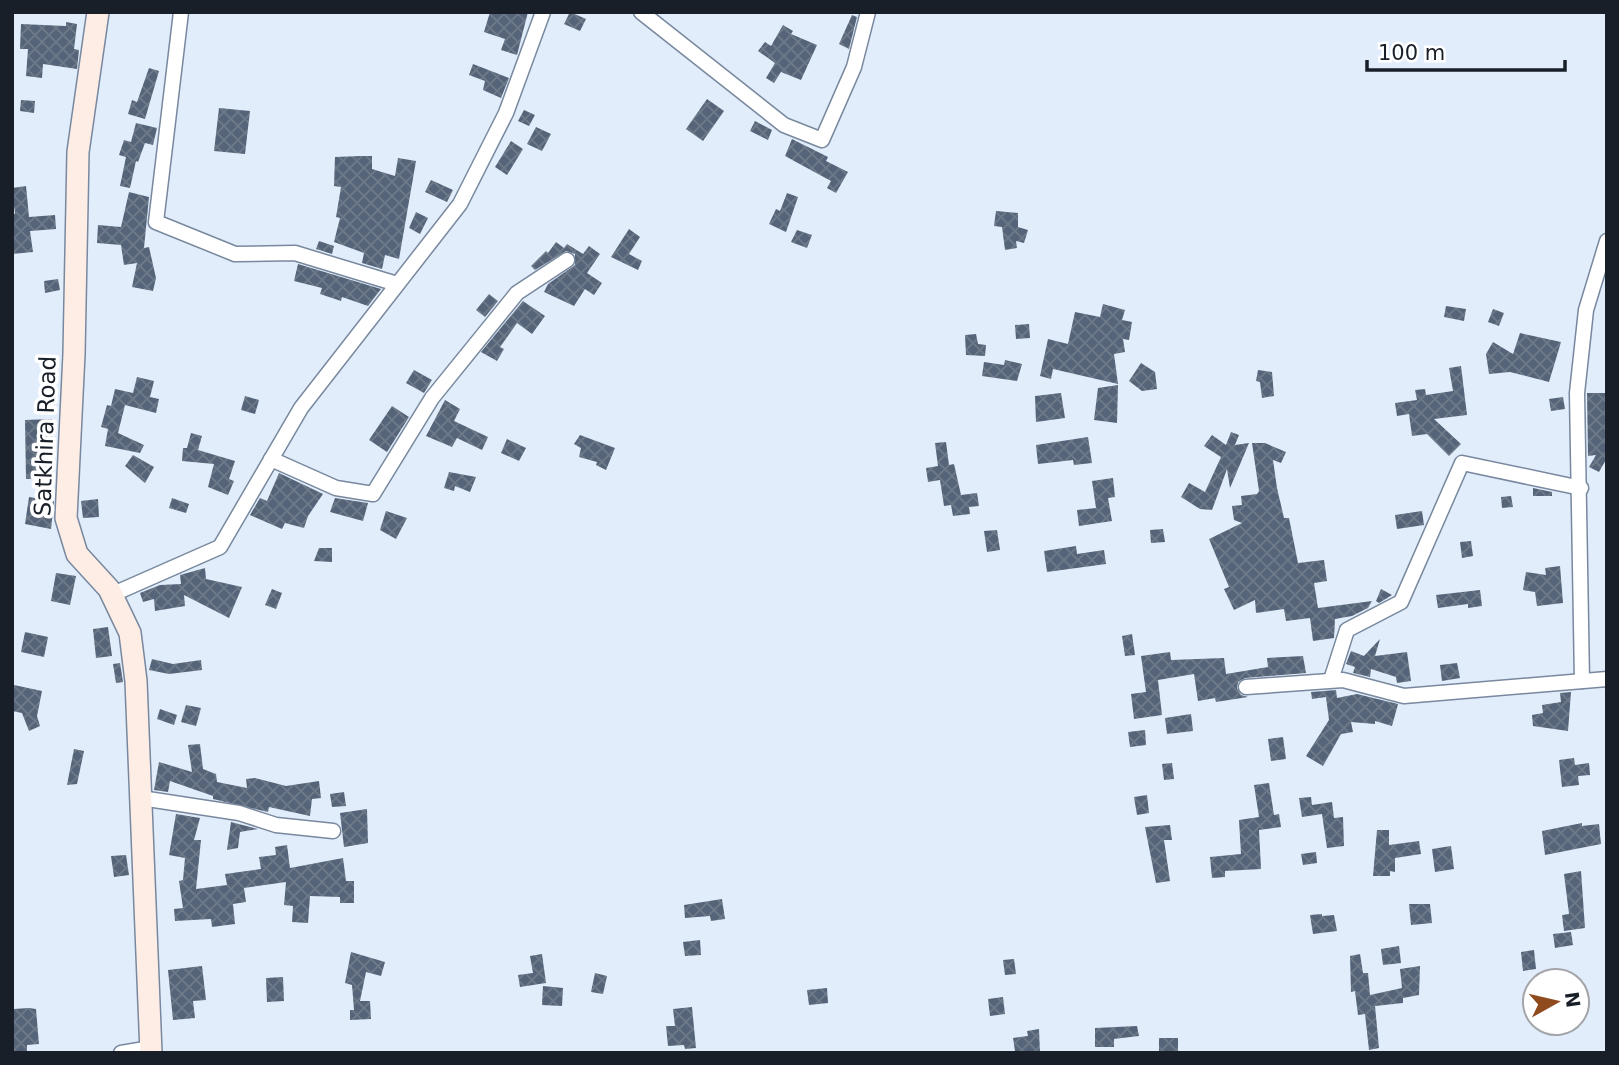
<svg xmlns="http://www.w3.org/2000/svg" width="1619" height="1065" font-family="'DejaVu Sans',sans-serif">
<defs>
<pattern id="building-cross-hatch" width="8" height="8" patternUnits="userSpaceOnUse" patternTransform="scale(1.75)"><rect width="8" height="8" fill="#556478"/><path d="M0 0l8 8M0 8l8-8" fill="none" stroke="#6e7a8a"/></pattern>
</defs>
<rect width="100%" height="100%" fill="#e2edfb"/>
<g fill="url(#building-cross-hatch)">
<polygon points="490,12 528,12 517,55 501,50 505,39 484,32"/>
<polygon points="570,12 586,19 580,31 564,24"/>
<polygon points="852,15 857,17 849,49 839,44"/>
<polygon points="66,22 77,24 74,49 79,50 77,69 43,64 42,78 26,76 28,49 20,49 21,24 66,26"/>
<polygon points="783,25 793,31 791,34 817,45 801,80 781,72 774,83 766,78 775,63 758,51 765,42 771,46"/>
<polygon points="473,64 509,78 501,98 483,90 485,81 469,75"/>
<polygon points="149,68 159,71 145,119 128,114 132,100 137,102"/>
<polygon points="707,99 724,111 703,141 686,129"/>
<polygon points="21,100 35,101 34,113 20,111"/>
<polygon points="219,108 250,111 245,154 214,151"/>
<polygon points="524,110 535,115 529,126 518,121"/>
<polygon points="755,121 772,130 768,140 750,131"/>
<polygon points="136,123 157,128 153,145 145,143 138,162 136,161 130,188 120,186 126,157 119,155 124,140 131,142"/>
<polygon points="536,127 551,134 542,151 527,144"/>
<polygon points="792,139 828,157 826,161 848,172 836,193 827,188 831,181 785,156"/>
<polygon points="511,141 523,149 507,175 495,167"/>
<polygon points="361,156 372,156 372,169 395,176 398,158 416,161 399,259 385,255 382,269 362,263 364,253 334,242 340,218 336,217 341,187 334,186 335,157"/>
<polygon points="431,180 453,190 447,202 425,192"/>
<polygon points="26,186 29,217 55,215 56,229 30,231 33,252 12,254 12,214 15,214 12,188"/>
<polygon points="129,192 149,197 144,248 149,247 156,278 153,291 132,287 137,263 124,265 121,245 97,243 98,225 121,227"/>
<polygon points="787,193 798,197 786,232 769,224 776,209 780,211"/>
<polygon points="996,211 1018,213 1018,227 1028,230 1024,243 1016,241 1017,248 1005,250 1002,227 994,226"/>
<polygon points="416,212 428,218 420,234 409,228"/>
<polygon points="629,229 640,237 629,254 642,261 638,270 611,257"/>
<polygon points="797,230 812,235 807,248 791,242"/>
<polygon points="319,241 334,246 332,254 316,249"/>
<polygon points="556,242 564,248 567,244 583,254 589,246 600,254 587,273 602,283 594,295 585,289 574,306 544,292 548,284 575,265 575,254 566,251 535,270 531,266 546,251 548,253"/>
<polygon points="298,264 381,289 368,306 342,297 341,301 320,294 322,288 294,281"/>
<polygon points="58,279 60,290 45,293 44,281"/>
<polygon points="489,294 498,301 485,317 476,310"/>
<polygon points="523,301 545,316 532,334 517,323 500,347 504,349 497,361 481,352"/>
<polygon points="1103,304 1125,310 1122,320 1132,322 1129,340 1123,339 1125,352 1114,354 1118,384 1053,369 1051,379 1040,376 1048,339 1068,344 1075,312 1100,317"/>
<polygon points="1446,306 1466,309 1464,321 1444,317"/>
<polygon points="1493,309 1504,313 1499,326 1488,322"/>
<polygon points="1029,324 1030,338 1016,339 1015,325"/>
<polygon points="1520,333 1561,342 1549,382 1510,372 1489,374 1486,354 1493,342 1513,354"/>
<polygon points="976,334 978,344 986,345 985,356 966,355 965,335"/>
<polygon points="1005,360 1022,364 1017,381 982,376 984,362 1004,365"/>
<polygon points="1141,363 1155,372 1157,389 1142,391 1129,381"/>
<polygon points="1461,366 1467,415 1434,419 1461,444 1449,456 1427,434 1412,436 1409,414 1397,416 1395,403 1417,400 1415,390 1425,389 1426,395 1453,391 1449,368"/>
<polygon points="414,370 432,380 424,393 406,383"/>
<polygon points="1258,370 1272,372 1274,396 1262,398 1260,382 1256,381"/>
<polygon points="137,377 154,381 150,397 159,399 156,413 125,405 118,433 144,445 140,453 105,446 108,429 101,427 107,405 111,406 115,389 133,393"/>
<polygon points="1118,385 1117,423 1094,420 1098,388"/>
<polygon points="1061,393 1065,418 1036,422 1035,396"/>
<polygon points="1587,393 1607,393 1607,458 1599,472 1589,467 1596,455 1588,456"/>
<polygon points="245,396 259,400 255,414 241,410"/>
<polygon points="1563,397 1565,409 1551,411 1549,399"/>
<polygon points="445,400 460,409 454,421 488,437 482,450 457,438 452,447 426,436"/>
<polygon points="392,406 409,417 387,452 369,440"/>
<polygon points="52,419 54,478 26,479 25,420"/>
<polygon points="1231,432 1239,435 1235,445 1249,443 1230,488 1227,469 1212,510 1200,509 1181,497 1189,483 1205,492 1221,457 1204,446 1212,435 1226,445"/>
<polygon points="191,433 202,436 198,450 235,461 229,479 234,481 228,495 208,487 214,464 182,461 183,448 187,448"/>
<polygon points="580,435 615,448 606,470 596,465 597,462 579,457 581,448 574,444"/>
<polygon points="1088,437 1092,463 1074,465 1073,460 1038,464 1036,445"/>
<polygon points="507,439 526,448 519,461 501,453"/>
<polygon points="946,442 949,465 954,464 961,495 977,493 979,506 969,507 970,514 953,516 951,505 944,506 940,480 928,482 926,468 938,466 935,443"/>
<polygon points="1252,443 1265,443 1286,452 1281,463 1273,460 1277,488 1284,518 1289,518 1298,563 1324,560 1327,581 1314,583 1318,608 1372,601 1368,608 1352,616 1335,619 1334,638 1313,641 1310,618 1286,621 1284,609 1256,613 1255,600 1234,610 1224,589 1229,587 1209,539 1242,523 1234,520 1232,506 1242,505 1241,496 1257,494 1259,491"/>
<polygon points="133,455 154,467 145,483 125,466"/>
<polygon points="449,472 476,477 470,492 455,486 454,491 444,488"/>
<polygon points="279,473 323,494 308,516 304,528 285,523 282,529 250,515 260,498 267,501"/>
<polygon points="1113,478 1115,497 1108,498 1112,521 1079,526 1077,510 1096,508 1092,481"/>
<polygon points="1533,488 1552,492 1552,496 1533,496"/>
<polygon points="1511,496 1513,507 1502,508 1501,497"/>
<polygon points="29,497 54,501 51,529 25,524"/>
<polygon points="172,498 189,504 186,513 169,508"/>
<polygon points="335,498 368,503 363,521 330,512"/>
<polygon points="98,499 99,517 83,518 81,501"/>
<polygon points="386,511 407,518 396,539 380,530"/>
<polygon points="1422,511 1424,525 1397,529 1395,515"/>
<polygon points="1163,529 1165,542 1151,543 1150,530"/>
<polygon points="997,530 1000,550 987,552 984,531"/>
<polygon points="1471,541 1473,556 1462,558 1460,542"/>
<polygon points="1076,546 1077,554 1104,550 1106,564 1047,572 1044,551"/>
<polygon points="319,548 332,548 332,562 314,561"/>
<polygon points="1560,566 1563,603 1537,606 1535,592 1523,590 1526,572 1546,575 1545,568"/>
<polygon points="205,568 206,579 242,587 229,618 184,595 185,606 155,611 154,599 143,602 140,593 160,585 181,584 180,575"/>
<polygon points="56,573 76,576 70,605 51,601"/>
<polygon points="272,589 282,593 276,609 265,605"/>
<polygon points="1381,589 1392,595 1379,603 1376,601"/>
<polygon points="1480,590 1482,606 1468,608 1468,604 1438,608 1436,595"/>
<polygon points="108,627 112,656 96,658 93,629"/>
<polygon points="25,632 48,637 44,657 21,652"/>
<polygon points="1132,634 1135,655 1125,656 1122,636"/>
<polygon points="1380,639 1375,656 1407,652 1411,681 1397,683 1396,677 1371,669 1370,677 1353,673 1355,667 1346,664 1351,651 1364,656 1362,658"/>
<polygon points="1170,652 1171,660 1224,658 1226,674 1268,667 1267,658 1303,656 1306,673 1245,678 1238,682 1237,688 1241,695 1248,697 1216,702 1215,698 1198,701 1194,674 1158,680 1162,715 1134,719 1131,694 1146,692 1141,656"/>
<polygon points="152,659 173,664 201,660 202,670 169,674 149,670"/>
<polygon points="120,663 123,682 116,683 113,664"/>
<polygon points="1457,663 1460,678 1442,681 1440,665"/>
<polygon points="14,685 42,691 37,716 40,726 29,731 22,713 12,711"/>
<polygon points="1336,690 1337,698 1357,694 1398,704 1392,726 1375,721 1375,724 1351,722 1353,732 1341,734 1323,766 1306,756 1329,720 1326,697 1312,699 1311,692"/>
<polygon points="1571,692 1568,731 1533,726 1532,715 1543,713 1542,705 1561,702 1560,693"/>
<polygon points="186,705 201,708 196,726 181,722"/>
<polygon points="160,709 177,715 174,725 157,719"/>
<polygon points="1191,714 1193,731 1167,734 1165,718"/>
<polygon points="1145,730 1146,745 1130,747 1128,732"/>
<polygon points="1283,737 1286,759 1271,761 1268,739"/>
<polygon points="200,744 203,769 216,774 217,782 247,788 246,779 255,778 286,786 319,781 321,798 312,799 310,816 269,807 268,812 213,799 213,796 170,781 168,792 154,790 159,762 192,772 188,745"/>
<polygon points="74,749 84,751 77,784 67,785"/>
<polygon points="1574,758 1575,765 1589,763 1590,775 1578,776 1579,785 1562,787 1559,760"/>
<polygon points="1172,763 1174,779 1164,780 1162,764"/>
<polygon points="1269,783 1274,815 1279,814 1281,827 1259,830 1261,869 1225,871 1225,877 1212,878 1210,857 1241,854 1239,820 1259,817 1254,785"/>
<polygon points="344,792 346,806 332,807 330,794"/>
<polygon points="1147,795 1149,813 1137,815 1134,797"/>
<polygon points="1311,797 1312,805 1332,802 1334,818 1343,817 1344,846 1327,848 1322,814 1302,817 1299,798"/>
<polygon points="367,809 368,843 344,847 340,813"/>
<polygon points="176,814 200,818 194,840 201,840 196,889 227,885 225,874 261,869 259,857 276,855 275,847 287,845 290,868 343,858 346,881 354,881 354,903 340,903 340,897 310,896 308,923 292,922 293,906 284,905 286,882 244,888 246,902 233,904 235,924 212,927 211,919 175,921 174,909 183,908 179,881 183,880 185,858 169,855"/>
<polygon points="231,822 258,829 240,832 238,848 227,850"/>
<polygon points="1582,823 1582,826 1599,824 1601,844 1545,855 1542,831"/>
<polygon points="1170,825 1172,840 1164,840 1170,881 1156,883 1145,827"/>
<polygon points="1377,830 1389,830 1389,845 1419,841 1421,854 1395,858 1395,872 1390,871 1390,876 1373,876"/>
<polygon points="1451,846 1454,869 1435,872 1432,849"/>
<polygon points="1316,852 1317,863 1303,865 1301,854"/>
<polygon points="126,855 129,875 114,877 111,856"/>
<polygon points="1581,871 1585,928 1564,931 1562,915 1569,914 1564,874"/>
<polygon points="722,899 725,919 711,921 710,916 685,918 684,905"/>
<polygon points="1409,904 1430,904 1432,923 1411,925"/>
<polygon points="1322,914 1322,916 1334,915 1337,931 1313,934 1310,915"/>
<polygon points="1571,932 1573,945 1555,948 1553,934"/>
<polygon points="700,940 701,955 685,956 683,942"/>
<polygon points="1399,946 1401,963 1383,965 1381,949"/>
<polygon points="1534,950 1536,969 1523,971 1521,952"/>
<polygon points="351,952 385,962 381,976 366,972 360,1001 370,1001 371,1019 350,1020 350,1010 354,1010 352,985 345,983"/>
<polygon points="542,954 546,983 520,987 518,975 533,973 530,956"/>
<polygon points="1360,954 1363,973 1368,973 1370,995 1402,988 1400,969 1420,966 1419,995 1403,998 1403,1003 1375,1006 1379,1048 1369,1050 1365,1014 1358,1015 1355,991 1351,992 1350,956"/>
<polygon points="1014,959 1016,974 1005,975 1003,960"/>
<polygon points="202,966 206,1000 193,1001 195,1018 173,1020 168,970"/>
<polygon points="595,973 607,976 603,994 591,992"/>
<polygon points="283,977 284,1001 267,1002 266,978"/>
<polygon points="543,986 563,988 562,1006 542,1005"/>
<polygon points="827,988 828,1003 809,1005 807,990"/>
<polygon points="1003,997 1005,1014 990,1016 988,999"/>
<polygon points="692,1007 696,1048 685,1049 684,1045 668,1046 666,1026 675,1026 673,1009"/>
<polygon points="29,1008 36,1009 39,1044 27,1045 27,1053 14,1053 13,1009"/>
<polygon points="1137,1026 1139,1036 1114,1039 1114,1047 1095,1047 1095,1028"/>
<polygon points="1039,1029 1040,1053 1015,1051 1013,1038 1028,1036 1027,1031"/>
<rect x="1159" y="1038" width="19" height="15"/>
</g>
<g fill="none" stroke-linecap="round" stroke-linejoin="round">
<defs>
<g id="minor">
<polyline points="181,12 156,222 235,254 295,253 397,284"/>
<polyline points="641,12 784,125 822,140 854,67 868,12"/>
<polyline points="271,459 336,488 373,494 432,398 517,293 567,260"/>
<polyline points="111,595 220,547 301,408 460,204 506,113 543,12"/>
<polyline points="1331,680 1347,630 1401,602 1462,463 1581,488"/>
<polyline points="1582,681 1577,393 1586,310 1607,241"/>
<polyline points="1246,687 1343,680 1404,696 1607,679"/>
<polyline points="141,798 239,813 276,825 333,831"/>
<polyline points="121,1053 151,1048"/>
</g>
<polyline id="secondary" points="98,12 78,152 74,354 66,518 77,554 109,589 130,633 136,681 151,1053"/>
</defs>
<use href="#minor" stroke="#78889e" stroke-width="17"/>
<use href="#secondary" stroke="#78889e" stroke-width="24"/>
<use href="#minor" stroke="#fff" stroke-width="14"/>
<use href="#secondary" stroke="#fdede5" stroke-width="21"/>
</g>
<g text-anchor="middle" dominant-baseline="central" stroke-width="7" stroke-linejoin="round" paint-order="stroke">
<g font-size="23" fill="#191f28" stroke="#fff">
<text transform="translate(45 436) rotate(-88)">Satkhira Road</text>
</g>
</g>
<rect width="1619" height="1065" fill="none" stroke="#191f28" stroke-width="28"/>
<g transform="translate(1556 1002) rotate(82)"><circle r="33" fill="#ffffff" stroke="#a3a5a9" stroke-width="2"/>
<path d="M0-5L12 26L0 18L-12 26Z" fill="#8f4b1e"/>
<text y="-10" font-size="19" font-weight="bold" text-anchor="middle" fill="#191f28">N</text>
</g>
<path d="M1367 60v10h198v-10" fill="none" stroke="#191f28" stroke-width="3.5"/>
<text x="1378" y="60" font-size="21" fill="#191f28" stroke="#ffffff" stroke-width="5" paint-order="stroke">100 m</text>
</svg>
